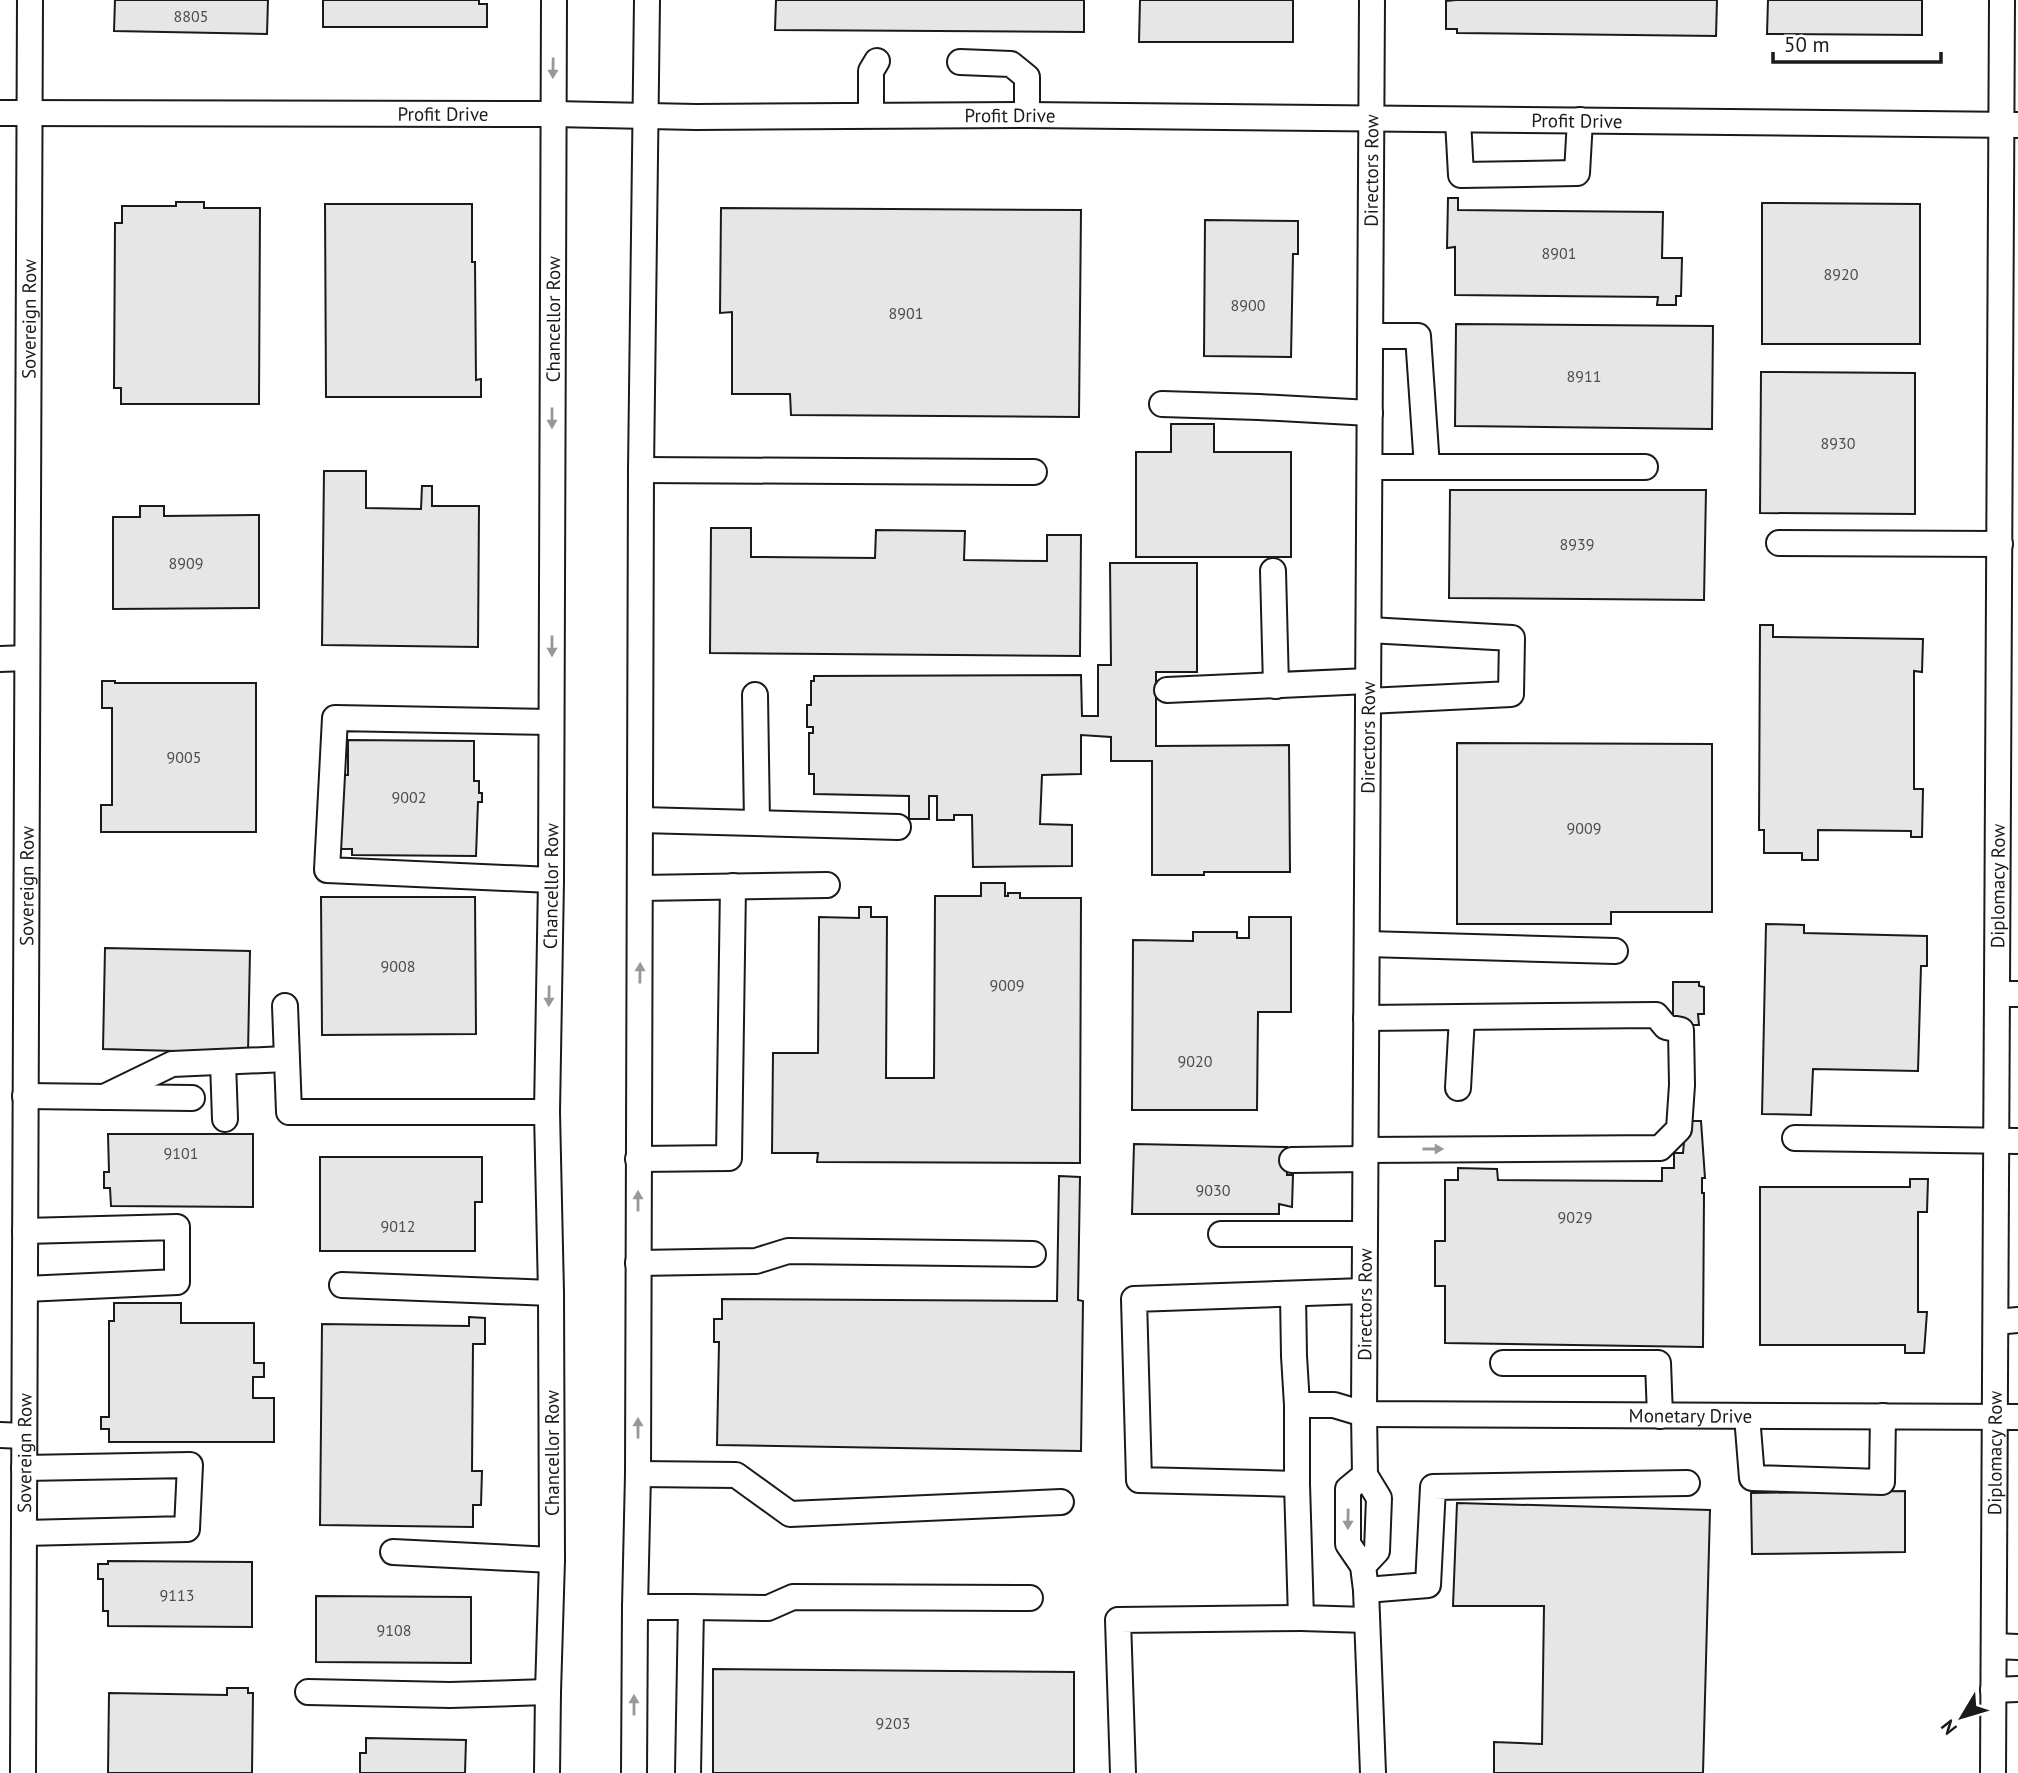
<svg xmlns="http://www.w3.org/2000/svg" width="2018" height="1773" font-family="'PT Sans',sans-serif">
<rect width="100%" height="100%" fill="#fff"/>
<g fill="#e6e6e6" stroke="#1a1a1a" stroke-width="2">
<polygon points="115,0 268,0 267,34 114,31"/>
<polygon points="323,0 479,0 479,4 487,4 487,27 323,27"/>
<polygon points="776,0 1084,0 1084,32 775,30"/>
<polygon points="1140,0 1293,0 1293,42 1139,42"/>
<polygon points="1456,0 1717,0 1716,36 1457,33 1457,29 1446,29 1446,1"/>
<polygon points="1768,0 1922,0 1922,35 1767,34"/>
<polygon points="1448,198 1458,198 1458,210 1663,212 1662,258 1682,258 1681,296 1676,296 1676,305 1657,305 1658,297 1455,295 1455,247 1447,248"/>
<polygon points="176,202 204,202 204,208 260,208 259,404 121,404 121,388 114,388 115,223 122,223 122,206 176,206"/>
<polygon points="1762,203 1920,204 1920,344 1762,344"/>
<polygon points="325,204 472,204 472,262 475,262 476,380 481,379 481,397 326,397"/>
<polygon points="721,208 1081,210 1079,417 791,415 790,394 732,394 732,312 720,313"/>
<polygon points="1205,220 1298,221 1298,254 1293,254 1291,357 1204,356"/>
<polygon points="1456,324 1713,326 1712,429 1455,426"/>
<polygon points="1761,372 1915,373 1915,514 1760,513"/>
<polygon points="1171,424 1214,424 1214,452 1291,452 1291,557 1136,557 1136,452 1171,452"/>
<polygon points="324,471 366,471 366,508 421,509 422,486 432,486 432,506 479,506 478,647 322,645"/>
<polygon points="1450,490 1706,490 1704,600 1449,598"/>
<polygon points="140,506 164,506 164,516 259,515 259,608 113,609 113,517 140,517"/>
<polygon points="711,528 751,528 751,557 875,558 876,530 965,531 964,560 1047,561 1047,535 1081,535 1080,656 710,653"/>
<polygon points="1110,563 1197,563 1197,672 1156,672 1156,746 1289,745 1290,872 1204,872 1204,875 1152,875 1152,761 1111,761 1111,737 1081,735 1081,774 1042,775 1040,824 1072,825 1072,866 973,867 972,815 954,815 954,820 937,820 937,796 929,796 929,819 909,819 909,796 814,794 814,774 809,774 809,733 813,733 813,727 807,727 807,705 811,705 811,681 814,681 814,676 1081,675 1082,716 1098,716 1098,665 1111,665"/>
<polygon points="1760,625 1773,625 1773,637 1923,639 1922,672 1914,671 1914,789 1923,789 1922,837 1911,837 1911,831 1818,830 1818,860 1802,860 1802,853 1764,853 1764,830 1759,830"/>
<polygon points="102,681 115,681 115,683 256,683 256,832 101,832 101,805 112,805 112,708 102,708"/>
<polygon points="348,740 474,741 474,781 479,781 479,793 482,793 482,802 478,802 476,856 352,855 352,849 340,849 341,818 337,775 348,775"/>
<polygon points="1457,743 1712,744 1712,912 1611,912 1611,924 1457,924"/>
<polygon points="981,883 1005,883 1005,896 1008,896 1008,893 1020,893 1020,898 1081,898 1080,1163 817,1162 818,1153 772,1153 773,1053 818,1053 819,917 859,918 859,907 871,907 871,917 887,917 886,1078 934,1078 935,896 981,896"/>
<polygon points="321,897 475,897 476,1034 322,1035"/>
<polygon points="1249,917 1291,917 1291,1012 1258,1012 1257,1110 1132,1110 1133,940 1193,941 1193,932 1237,932 1237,938 1249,938"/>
<polygon points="1766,924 1804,925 1804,933 1927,936 1927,966 1921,966 1918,1071 1813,1069 1811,1115 1762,1114"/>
<polygon points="105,948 250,951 248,1053 103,1049"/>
<polygon points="1673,982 1699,982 1699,986 1704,987 1704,1014 1698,1014 1699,1025 1673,1025"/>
<polygon points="1686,1121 1701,1121 1705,1178 1702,1178 1702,1193 1704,1193 1703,1347 1445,1343 1445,1286 1435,1286 1435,1241 1445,1241 1445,1180 1458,1180 1458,1168 1497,1169 1498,1180 1662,1181 1662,1168 1674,1168 1674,1153 1683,1153"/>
<polygon points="108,1134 253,1134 253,1207 111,1206 110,1188 104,1188 104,1172 109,1172"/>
<polygon points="1134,1144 1287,1147 1287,1175 1293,1175 1292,1207 1279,1204 1279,1214 1132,1214"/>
<polygon points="320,1157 482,1157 482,1202 475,1202 475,1251 320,1251"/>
<polygon points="1059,1176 1080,1177 1078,1300 1083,1301 1081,1451 717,1445 719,1342 714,1342 714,1319 722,1319 722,1299 1057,1301"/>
<polygon points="1910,1179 1928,1179 1927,1212 1918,1212 1918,1312 1927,1312 1924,1353 1905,1353 1905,1345 1760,1345 1760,1187 1910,1187"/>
<polygon points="114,1303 181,1303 181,1323 254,1323 254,1363 264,1363 264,1377 253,1377 253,1398 274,1398 274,1442 109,1442 109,1429 101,1429 101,1417 109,1417 109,1321 114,1321"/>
<polygon points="469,1317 485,1318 485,1344 473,1344 472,1471 482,1471 481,1505 473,1505 473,1527 320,1525 322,1324 469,1326"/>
<polygon points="1905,1491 1905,1552 1752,1554 1751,1493"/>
<polygon points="1457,1503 1710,1510 1703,1773 1494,1773 1494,1742 1542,1744 1544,1606 1453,1606"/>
<polygon points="108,1561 252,1562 252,1627 108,1626 108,1611 103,1611 103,1579 98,1579 98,1564 108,1564"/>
<polygon points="316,1596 471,1597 471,1663 316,1662"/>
<polygon points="713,1669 1074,1672 1074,1773 713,1773"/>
<polygon points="227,1688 248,1688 248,1693 253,1693 252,1773 108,1773 109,1693 227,1695"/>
<polygon points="366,1738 466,1740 465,1773 360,1773 360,1753 366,1753"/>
</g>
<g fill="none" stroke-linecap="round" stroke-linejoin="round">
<defs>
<g id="minor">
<polyline points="960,62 1011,64 1027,77 1027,115"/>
<path id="s1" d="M0,113L553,114L696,117L1027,115L2018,125"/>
<polyline points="871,115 871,71 877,61"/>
<polyline points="1458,120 1461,175 1577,173 1580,120"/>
<polyline points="1371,336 1418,336 1427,467"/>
<polyline points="1162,404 1259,407 1370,413"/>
<polyline points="1370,467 1645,467"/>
<polyline points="641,470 1034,472"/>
<polyline points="1779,543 2000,544"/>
<polyline points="1273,571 1276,686"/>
<polyline points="0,659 27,658"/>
<polyline points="1167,690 1368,681"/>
<polyline points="755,695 757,822"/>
<polyline points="1368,701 1511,694 1512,638 1369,630"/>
<polyline points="641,820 898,827"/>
<polyline points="551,880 327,870 335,718 551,722"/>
<polyline points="640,888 827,885"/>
<polyline points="1367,944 1615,951"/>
<polyline points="1997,994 2018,994"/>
<polyline points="285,1006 289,1112 547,1112"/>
<polyline points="223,1062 225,1119"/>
<polyline points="1458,1088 1462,1017"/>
<polyline points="25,1096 192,1098"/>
<polyline points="104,1097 172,1064 286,1059"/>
<polyline points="1795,1138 2018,1141"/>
<polyline points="1365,1150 1660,1148 1679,1129 1682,1085 1681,1030 1666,1027 1656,1015 1366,1018"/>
<polyline points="638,1159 729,1158 733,886"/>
<polyline points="1292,1160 1365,1159"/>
<polyline points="1221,1234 1365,1234"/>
<polyline points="638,1263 756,1261 788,1251 1033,1254"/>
<polyline points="342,1285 551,1293"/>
<polyline points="25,1289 177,1282 177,1227 25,1231"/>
<path id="s2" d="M1364,1291L1134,1299L1139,1480L1297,1484V1405H1334L1364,1414L2018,1417"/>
<polyline points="1293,1295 1294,1356 1297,1405"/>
<polyline points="1996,1322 2018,1320"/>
<polyline points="1503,1363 1658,1363 1660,1416"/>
<polyline points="1747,1416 1752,1478 1882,1482 1883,1416"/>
<polyline points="0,1435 24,1436"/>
<polyline points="638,1474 736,1475 790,1514 1061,1502"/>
<polyline points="1365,1475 1348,1489 1348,1544 1363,1566 1366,1590 1373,1773"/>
<polyline points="1297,1484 1301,1618 1367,1620"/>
<polyline points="24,1533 187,1529 190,1465 24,1468"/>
<polyline points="393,1552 552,1560"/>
<path id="s3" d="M1363,1566L1377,1551L1379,1498L1365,1475L1364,1414L1372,0"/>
<polyline points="1366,1590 1428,1585 1433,1487 1687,1483"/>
<polyline points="635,1607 691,1607 688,1773"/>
<polyline points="691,1607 768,1608 793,1597 1030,1598"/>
<polyline points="1994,1646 2018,1647"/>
<polyline points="1993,1690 2018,1689"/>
<polyline points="308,1692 450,1695 548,1692"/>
<path id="s4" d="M23,1773L30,0"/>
<path id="s5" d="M547,1773L548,1692L552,1560L551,1293L547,1112L551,880L554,0"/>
<polyline points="634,1773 635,1607 638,1474 641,470 647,0"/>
<polyline points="1123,1773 1118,1620 1301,1618"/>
<path id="s6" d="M1993,1773L2002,0"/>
</g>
</defs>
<use href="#minor" stroke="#1a1a1a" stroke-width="28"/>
<use href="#minor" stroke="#fff" stroke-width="24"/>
</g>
<defs><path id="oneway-solid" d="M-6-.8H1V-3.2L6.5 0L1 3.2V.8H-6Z" transform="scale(1.75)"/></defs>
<g fill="#989898">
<use href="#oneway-solid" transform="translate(553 68) rotate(91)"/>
<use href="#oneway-solid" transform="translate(552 418) rotate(90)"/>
<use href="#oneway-solid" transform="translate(552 646) rotate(90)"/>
<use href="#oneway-solid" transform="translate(640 973) rotate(-89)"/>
<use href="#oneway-solid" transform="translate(549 996) rotate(91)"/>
<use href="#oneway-solid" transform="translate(1433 1149)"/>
<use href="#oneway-solid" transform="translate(638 1201) rotate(-90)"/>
<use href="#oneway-solid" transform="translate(638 1428) rotate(-90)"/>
<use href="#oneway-solid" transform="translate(1348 1519) rotate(91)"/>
<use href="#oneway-solid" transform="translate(634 1705) rotate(-90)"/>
</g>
<g text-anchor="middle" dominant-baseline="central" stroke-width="5" stroke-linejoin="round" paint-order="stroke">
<g font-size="16" fill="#4d4d4d">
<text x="191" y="16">8805</text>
<text x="1559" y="253">8901</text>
<text x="1841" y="274">8920</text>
<text x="1248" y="305">8900</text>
<text x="906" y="313">8901</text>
<text x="1584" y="376">8911</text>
<text x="1838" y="443">8930</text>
<text x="1577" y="544">8939</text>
<text x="186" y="563">8909</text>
<text x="184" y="757">9005</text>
<text x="409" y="797">9002</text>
<text x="1584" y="828">9009</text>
<text x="398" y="966">9008</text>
<text x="1007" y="985">9009</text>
<text x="1195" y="1061">9020</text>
<text x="181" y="1153">9101</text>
<text x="1213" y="1190">9030</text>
<text x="1575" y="1217">9029</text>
<text x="398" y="1226">9012</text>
<text x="177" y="1595">9113</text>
<text x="394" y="1630">9108</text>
<text x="893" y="1723">9203</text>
</g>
<g font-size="19" fill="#1a1a1a" stroke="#fff">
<text stroke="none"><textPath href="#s1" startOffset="443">Profit Drive</textPath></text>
<text stroke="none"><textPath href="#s1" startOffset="1010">Profit Drive</textPath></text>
<text stroke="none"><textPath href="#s1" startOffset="1577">Profit Drive</textPath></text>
<text stroke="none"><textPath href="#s3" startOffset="1405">Directors Row</textPath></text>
<text stroke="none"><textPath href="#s4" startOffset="1454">Sovereign Row</textPath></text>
<text stroke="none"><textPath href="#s5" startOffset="1454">Chancellor Row</textPath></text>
<text stroke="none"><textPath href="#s3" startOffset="838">Directors Row</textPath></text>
<text stroke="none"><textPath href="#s4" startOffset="887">Sovereign Row</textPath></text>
<text stroke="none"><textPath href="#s5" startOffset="887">Chancellor Row</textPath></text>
<text stroke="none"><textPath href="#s6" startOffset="887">Diplomacy Row</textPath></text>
<text stroke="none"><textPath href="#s3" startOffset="271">Directors Row</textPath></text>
<text stroke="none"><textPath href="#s2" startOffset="1043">Monetary Drive</textPath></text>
<text stroke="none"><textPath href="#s4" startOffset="320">Sovereign Row</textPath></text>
<text transform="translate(552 1453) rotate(-90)">Chancellor Row</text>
<text stroke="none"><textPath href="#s6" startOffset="320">Diplomacy Row</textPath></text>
</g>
</g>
<g transform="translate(1962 1717) rotate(232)" stroke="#ffffff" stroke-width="5" paint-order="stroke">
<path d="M0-5L12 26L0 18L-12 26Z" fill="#1a1a1a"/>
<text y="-10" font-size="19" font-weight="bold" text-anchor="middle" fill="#1a1a1a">N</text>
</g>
<path d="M1773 52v10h168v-10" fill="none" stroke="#1a1a1a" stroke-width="3.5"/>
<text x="1784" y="52" font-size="21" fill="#1a1a1a" stroke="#ffffff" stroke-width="5" paint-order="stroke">50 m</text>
</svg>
